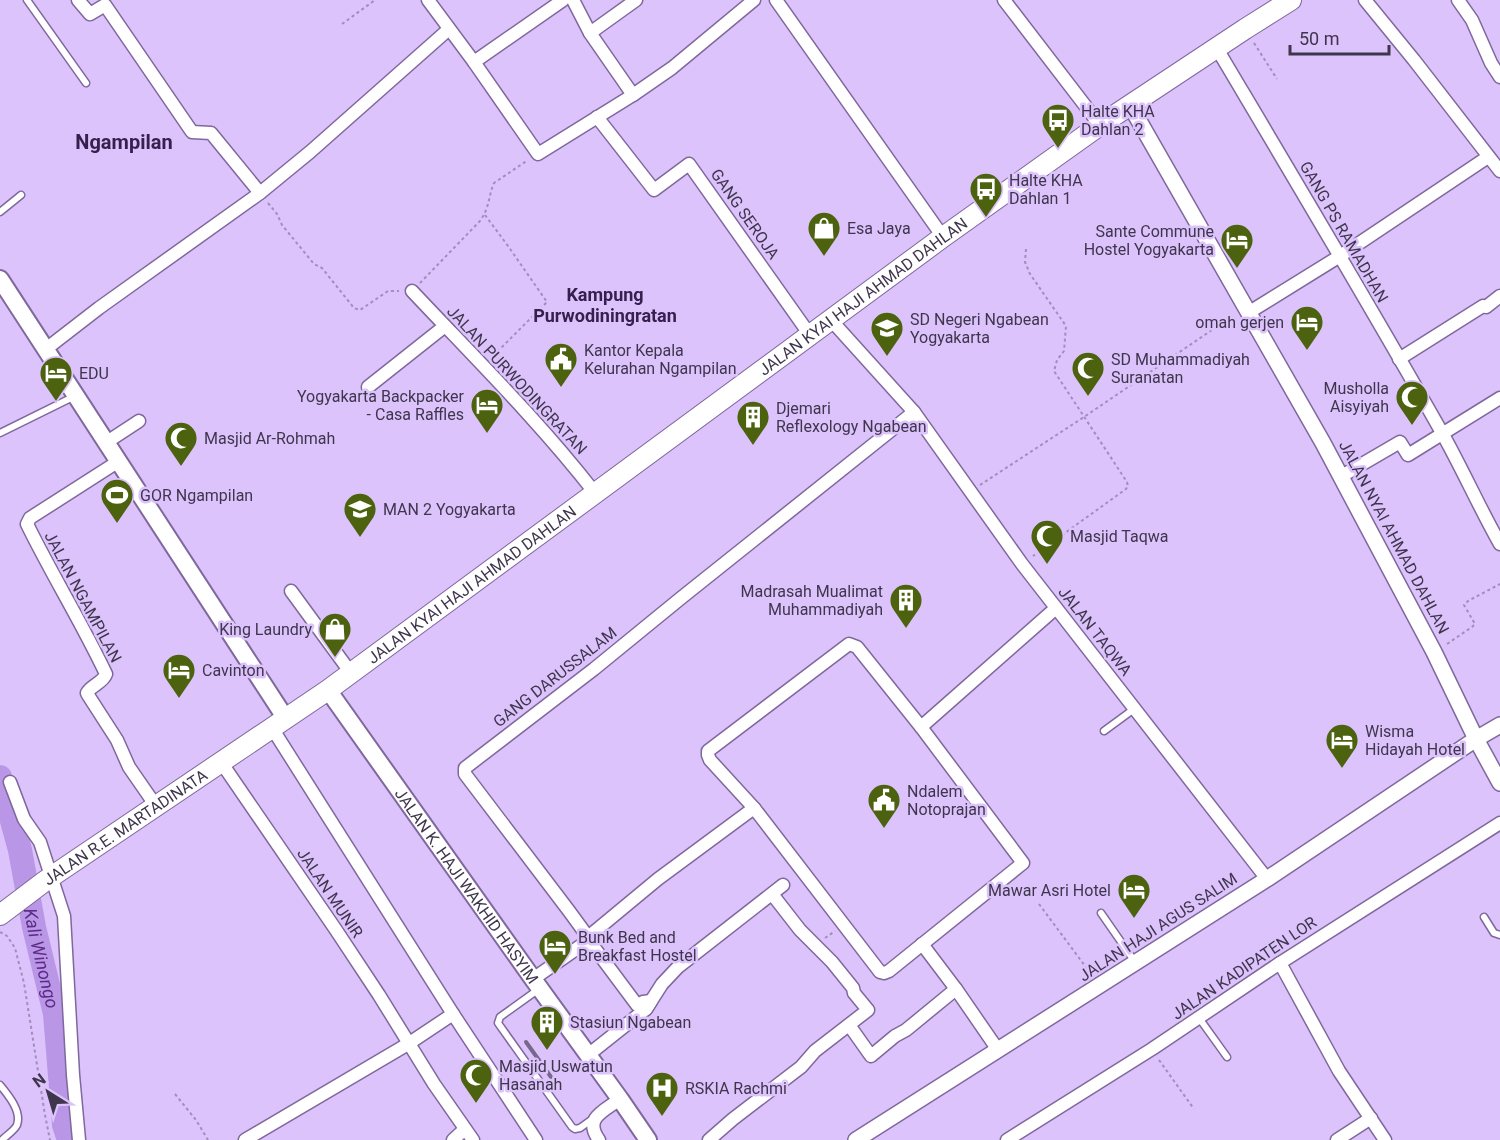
<svg xmlns="http://www.w3.org/2000/svg" width="1500" height="1140" font-family="Roboto,sans-serif">
<rect width="100%" height="100%" fill="#dcc3fc"/>
<g fill="none" stroke-linecap="round" stroke-linejoin="round">
<path stroke="#ba96e6" stroke-width="24" id="s1" d="M0,777L20,850L34,927L55,1014L64,1125L69,1140"/>
<defs>
<g id="service">
<polyline points="27,0 86,83"/>
<polyline points="0,212 21,195"/>
<polyline points="0,433 75,396"/>
<polyline points="1104,731 1134,709"/>
<polyline points="1101,913 1135,962"/>
<polyline points="1484,917 1494,933 1500,935"/>
<polyline points="539,989 500,1017 498,1023 572,1127 575,1129 580,1128 594,1118"/>
<polyline points="1199,1018 1227,1057"/>
<path d="M0,1085C8,1095 22,1111 17,1125C14,1131 7,1135 3,1139"/>
</g>
<g id="minor">
<polyline points="78,0 90,14 105,5 192,132 211,133 260,193"/>
<polyline points="428,0 474,62 538,154 633,95 672,68 754,0"/>
<polyline points="573,0 590,33 633,95"/>
<polyline points="776,0 943,237"/>
<polyline points="1004,0 1100,125"/>
<polyline points="1365,0 1414,60 1500,171"/>
<polyline points="1458,0 1472,20 1491,63 1500,77"/>
<polyline points="590,33 636,0"/>
<path d="M1216,47C1292,175 1368,302 1441,431C1462,468 1479,507 1500,544"/>
<polyline points="474,62 563,0"/>
<polyline points="597,117 654,190 689,164 810,335"/>
<path d="M412,291C474,357 539,421 595,493"/>
<polyline points="1248,313 1340,256 1488,157"/>
<polyline points="831,320 914,412 1022,564 1267,879"/>
<polyline points="46,349 99,308 260,193 310,152 449,29"/>
<polyline points="1399,359 1483,306 1486,307 1500,296"/>
<polyline points="368,387 445,326"/>
<polyline points="107,442 139,421"/>
<path d="M119,461L30,518L27,524C52,575 82,623 106,674C103,683 91,685 87,693L88,695L117,740L129,767L156,806"/>
<polyline points="1340,477 1400,442 1408,455 1500,398"/>
<polyline points="291,591 351,673"/>
<polygon points="849,644 857,647 921,727 1023,863 889,971 884,973 880,972 754,808 710,760 708,755 708,751"/>
<polyline points="921,727 1056,608"/>
<polyline points="272,728 453,1014 536,1140"/>
<polyline points="221,762 336,930 379,995 434,1084 473,1140"/>
<polyline points="10,782 24,819 40,842 64,916 73,1075 79,1140"/>
<polyline points="588,937 658,879 754,808"/>
<polyline points="922,944 956,989 998,1050"/>
<polyline points="1280,963 1339,1071 1385,1140"/>
<polyline points="533,979 589,940"/>
<polyline points="646,1009 651,1001 643,1002 637,1005 590,942 588,937 569,911 465,774 465,768 594,669 681,598 914,412"/>
<polyline points="849,1025 871,1056 895,1036 906,1030 956,989"/>
<polyline points="588,1055 646,1009 662,984 678,967 783,885"/>
<polyline points="245,1140 408,1044 453,1014"/>
<polyline points="453,1140 465,1129"/>
<path d="M599,1140C583,1118 604,1111 620,1099"/>
<polyline points="709,1140 733,1119 801,1067 815,1051 868,1010 854,993 853,988 832,962 800,930 772,894"/>
<polyline points="1007,1140 1152,1049 1280,963 1500,823"/>
<polyline points="1337,1140 1371,1118"/>
</g>
<g id="tertiary">
<polyline points="1130,105 1323,443 1434,652 1476,739 1500,783"/>
<polyline points="856,1140 1267,879 1476,739 1500,725"/>
</g>
<g id="secondary">
<polyline points="0,279 286,719"/>
<path id="s2" d="M328,690L533,979L620,1099L648,1140"/>
</g>
<g id="primary">
<path id="s3" d="M0,915L45,881L328,690L943,237L1100,125L1245,29L1291,0"/>
</g>
</defs>
<use href="#service" stroke="#7f689c" stroke-width="9"/>
<use href="#minor" stroke="#7f689c" stroke-width="15"/>
<use href="#tertiary" stroke="#7f689c" stroke-width="18"/>
<use href="#secondary" stroke="#7f689c" stroke-width="20"/>
<use href="#primary" stroke="#7f689c" stroke-width="22"/>
<g stroke="#a18eba" stroke-width="2" stroke-dasharray="3 3" stroke-linecap="butt">
<polyline points="342,24 375,0"/>
<polyline points="1254,43 1277,79"/>
<polyline points="268,203 277,214 282,225 314,264 322,268 354,308 360,310 388,291 399,291"/>
<polyline points="485,215 508,246 547,302 492,357"/>
<polyline points="1026,249 1025,262 1030,274 1066,326 1064,351 1057,360 1054,371 1127,482 1128,486 1126,489 1033,556"/>
<path d="M420,283L480,221C490,207 488,197 494,183L528,160"/>
<polyline points="980,485 1084,417 1234,315"/>
<polyline points="1447,644 1472,627 1475,624 1464,605 1468,601 1500,584"/>
<polyline points="1039,904 1091,974"/>
<polyline points="0,932 7,936 15,948 24,983 45,1115 50,1140"/>
<polyline points="825,938 835,931"/>
<polyline points="1159,1060 1194,1109"/>
<polyline points="175,1094 196,1120 208,1140"/>
</g>
<use href="#service" stroke="#fff" stroke-width="6"/>
<use href="#minor" stroke="#fff" stroke-width="12"/>
<use href="#tertiary" stroke="#fff" stroke-width="15"/>
<use href="#secondary" stroke="#fff" stroke-width="16"/>
<use href="#primary" stroke="#fff" stroke-width="20"/>
<polyline stroke="#78698c" stroke-width="4" points="526,1042 551,1077"/>
</g>
<defs>
<symbol id="bus-pin" viewBox="-11 -11 22 30"><path d="M0 17L-7.5 6A9.5 9.5 0 1 1 7.5 6Z" fill="#4c620f" stroke="#dcc3fc"/><path d="M-5-6H5V4H4V6H2V4H-2V6H-4V4H-5ZM-3.5-4V0h7V-4ZM-3.5 1.2v1.5H-2V1.2ZM2 1.2v1.5H3.5V1.2Z" fill="#fff"/></symbol>
<symbol id="shop-pin" viewBox="-11 -11 22 30"><path d="M0 17L-7.5 6A9.5 9.5 0 1 1 7.5 6Z" fill="#4c620f" stroke="#dcc3fc"/><path d="M-5-2.5h2.3a2.7 3.5 0 0 1 5.4 0H5L5.5 6h-11ZM-1.5-2.5h3a1.5 2.3 0 0 0-3 0Z" fill="#fff"/></symbol>
<symbol id="hotel-pin" viewBox="-11 -11 22 30"><path d="M0 17L-7.5 6A9.5 9.5 0 1 1 7.5 6Z" fill="#4c620f" stroke="#dcc3fc"/><path d="M-6-4.5h1.5V1H6V5H4.5V3h-9V5H-6ZM-4 0a1.8 1.8 0 1 1 3.6 0ZM.5 0V-2.5h3Q6-2.5 6 0Z" fill="#fff"/></symbol>
<symbol id="school-pin" viewBox="-11 -11 22 30"><path d="M0 17L-7.5 6A9.5 9.5 0 1 1 7.5 6Z" fill="#4c620f" stroke="#dcc3fc"/><path d="M0-5L7-2L0 1L-7-2ZM-4 1L0 2.5L4 1V4Q0 6-4 4Z" fill="#fff"/></symbol>
<symbol id="civic-pin" viewBox="-11 -11 22 30"><path d="M0 17L-7.5 6A9.5 9.5 0 1 1 7.5 6Z" fill="#4c620f" stroke="#dcc3fc"/><path d="M-.6-6.5H3V-4.5H.6V-3L4-1V1h2V6H-6V1h2V-1L-.6-3ZM-1.2 2.5V6h2.4V2.5Z" fill="#fff"/></symbol>
<symbol id="mosque-pin" viewBox="-11 -11 22 30"><path d="M0 17L-7.5 6A9.5 9.5 0 1 1 7.5 6Z" fill="#4c620f" stroke="#dcc3fc"/><path d="M3.5-4.9A6 6 0 1 0 3.5 4.9A5 5 0 1 1 3.5-4.9Z" fill="#fff"/></symbol>
<symbol id="building-pin" viewBox="-11 -11 22 30"><path d="M0 17L-7.5 6A9.5 9.5 0 1 1 7.5 6Z" fill="#4c620f" stroke="#dcc3fc"/><path d="M-4-6H4V6H1V3H-1V6H-4ZM-2.5-4.3h1.7v1.8h-1.7ZM.8-4.3h1.7v1.8H.8ZM-2.5-1h1.7V.8h-1.7ZM.8-1h1.7V.8H.8Z" fill="#fff"/></symbol>
<symbol id="stadium-pin" viewBox="-11 -11 22 30"><path d="M0 17L-7.5 6A9.5 9.5 0 1 1 7.5 6Z" fill="#4c620f" stroke="#dcc3fc"/><path d="M0-5a6.5 5 0 1 0 0 10a6.5 5 0 1 0 0-10ZM-3.5-1.8h7v3.6h-7Z" fill="#fff"/></symbol>
<symbol id="hospital-pin" viewBox="-11 -11 22 30"><path d="M0 17L-7.5 6A9.5 9.5 0 1 1 7.5 6Z" fill="#4c620f" stroke="#dcc3fc"/><path d="M-5-5h3v3.5h4V-5h3V5h-3V1.5h-4V5h-3Z" fill="#fff"/></symbol>
</defs>
<g fill-rule="evenodd">
<use href="#bus-pin" x="1039" y="101" width="38" height="52"/>
<use href="#bus-pin" x="967" y="170" width="38" height="52"/>
<use href="#shop-pin" x="805" y="209" width="38" height="52"/>
<use href="#hotel-pin" x="1218" y="221" width="38" height="52"/>
<use href="#hotel-pin" x="1288" y="303" width="38" height="52"/>
<use href="#school-pin" x="868" y="309" width="38" height="52"/>
<use href="#civic-pin" x="542" y="340" width="38" height="52"/>
<use href="#mosque-pin" x="1069" y="349" width="38" height="52"/>
<use href="#hotel-pin" x="37" y="354" width="38" height="52"/>
<use href="#mosque-pin" x="1393" y="378" width="38" height="52"/>
<use href="#hotel-pin" x="468" y="386" width="38" height="52"/>
<use href="#building-pin" x="734" y="398" width="38" height="52"/>
<use href="#mosque-pin" x="162" y="419" width="38" height="52"/>
<use href="#stadium-pin" x="98" y="476" width="38" height="52"/>
<use href="#school-pin" x="341" y="490" width="38" height="52"/>
<use href="#mosque-pin" x="1028" y="517" width="38" height="52"/>
<use href="#building-pin" x="887" y="581" width="38" height="52"/>
<use href="#shop-pin" x="316" y="610" width="38" height="52"/>
<use href="#hotel-pin" x="160" y="651" width="38" height="52"/>
<use href="#hotel-pin" x="1323" y="721" width="38" height="52"/>
<use href="#civic-pin" x="865" y="781" width="38" height="52"/>
<use href="#hotel-pin" x="1115" y="871" width="38" height="52"/>
<use href="#hotel-pin" x="536" y="927" width="38" height="52"/>
<use href="#building-pin" x="528" y="1003" width="38" height="52"/>
<use href="#mosque-pin" x="457" y="1056" width="38" height="52"/>
<use href="#hospital-pin" x="643" y="1069" width="38" height="52"/>
</g>
<g text-anchor="middle" dominant-baseline="central" stroke-width="5" stroke-linejoin="round" paint-order="stroke">
<g font-size="16" fill="#3f354c" stroke="#dcc3fc" text-anchor="start">
<text x="1081" y="111">Halte KHA<tspan x="1081" dy="18">Dahlan 2</tspan></text>
<text x="1009" y="180">Halte KHA<tspan x="1009" dy="18">Dahlan 1</tspan></text>
<text x="847" y="228">Esa Jaya</text>
<text x="1214" y="231" text-anchor="end">Sante Commune<tspan x="1214" dy="18">Hostel Yogyakarta</tspan></text>
<text x="910" y="319">SD Negeri Ngabean<tspan x="910" dy="18">Yogyakarta</tspan></text>
<text x="1284" y="322" text-anchor="end">omah gerjen</text>
<text x="584" y="350">Kantor Kepala<tspan x="584" dy="18">Kelurahan Ngampilan</tspan></text>
<text x="1111" y="359">SD Muhammadiyah<tspan x="1111" dy="18">Suranatan</tspan></text>
<text x="79" y="373">EDU</text>
<text x="1389" y="388" text-anchor="end">Musholla<tspan x="1389" dy="18">Aisyiyah</tspan></text>
<text x="464" y="396" text-anchor="end">Yogyakarta Backpacker<tspan x="464" dy="18">- Casa Raffles</tspan></text>
<text x="776" y="408">Djemari<tspan x="776" dy="18">Reflexology Ngabean</tspan></text>
<text x="204" y="438">Masjid Ar-Rohmah</text>
<text x="140" y="495">GOR Ngampilan</text>
<text x="383" y="509">MAN 2 Yogyakarta</text>
<text x="1070" y="536">Masjid Taqwa</text>
<text x="883" y="591" text-anchor="end">Madrasah Mualimat<tspan x="883" dy="18">Muhammadiyah</tspan></text>
<text x="312" y="629" text-anchor="end">King Laundry</text>
<text x="202" y="670">Cavinton</text>
<text x="1365" y="731">Wisma<tspan x="1365" dy="18">Hidayah Hotel</tspan></text>
<text x="907" y="791">Ndalem<tspan x="907" dy="18">Notoprajan</tspan></text>
<text x="1111" y="890" text-anchor="end">Mawar Asri Hotel</text>
<text x="578" y="937">Bunk Bed and<tspan x="578" dy="18">Breakfast Hostel</tspan></text>
<text x="570" y="1022">Stasiun Ngabean</text>
<text x="499" y="1066">Masjid Uswatun<tspan x="499" dy="18">Hasanah</tspan></text>
<text x="685" y="1088">RSKIA Rachmi</text>
</g>
<g font-size="16" fill="#3f354c" stroke="#dcc3fc">
<text transform="translate(745 214) rotate(55)">GANG SEROJA</text>
<text transform="translate(1344 232) rotate(60)">GANG PS RAMADHAN</text>
<text stroke="none"><textPath href="#s3" startOffset="1062">JALAN KYAI HAJI AHMAD DAHLAN</textPath></text>
<text transform="translate(517 380) rotate(47)">JALAN PURWODINGRATAN</text>
<text transform="translate(1394 537) rotate(62)">JALAN NYAI AHMAD DAHLAN</text>
<text stroke="none"><textPath href="#s3" startOffset="576">JALAN KYAI HAJI AHMAD DAHLAN</textPath></text>
<text transform="translate(83 597) rotate(62)">JALAN NGAMPILAN</text>
<text transform="translate(1095 631) rotate(52)">JALAN TAQWA</text>
<text transform="translate(555 677) rotate(-38)">GANG DARUSSALAM</text>
<text stroke="none"><textPath href="#s3" startOffset="153">JALAN R.E. MARTADINATA</textPath></text>
<text stroke="none"><textPath href="#s2" startOffset="240">JALAN K. HAJI WAKHID HASYIM</textPath></text>
<text transform="translate(330 893) rotate(56)">JALAN MUNIR</text>
<text transform="translate(1158 927) rotate(-33)">JALAN HAJI AGUS SALIM</text>
<text transform="translate(1244 968) rotate(-34)">JALAN KADIPATEN LOR</text>
</g>
<g font-size="18" font-weight="bold" fill="#37204e" stroke="#dcc3fc">
<text x="605" y="294">Kampung<tspan x="605" dy="21">Purwodiningratan</tspan></text>
</g>
<g font-size="18" font-style="italic" fill="#5b2b87" stroke="#dcc3fc">
<text stroke="none"><textPath href="#s1" startOffset="186">Kali Winongo</textPath></text>
</g>
<g font-size="20" font-weight="bold" fill="#37204e" stroke="#dcc3fc">
<text x="124" y="142">Ngampilan</text>
</g>
</g>
<g transform="translate(48 1092) rotate(323)" stroke="#dcc3fc" stroke-width="4.5" paint-order="stroke">
<path d="M0-4.5L10 22L0 15L-10 22Z" fill="#3f354c"/>
<text y="-9" font-size="16" font-weight="bold" text-anchor="middle" fill="#3f354c">N</text>
</g>
<path d="M1290 45v9h99v-9" fill="none" stroke="#3f354c" stroke-width="3"/>
<text x="1299" y="45" font-size="18" fill="#3f354c" stroke="#dcc3fc" stroke-width="4.5" paint-order="stroke">50 m</text>
</svg>
